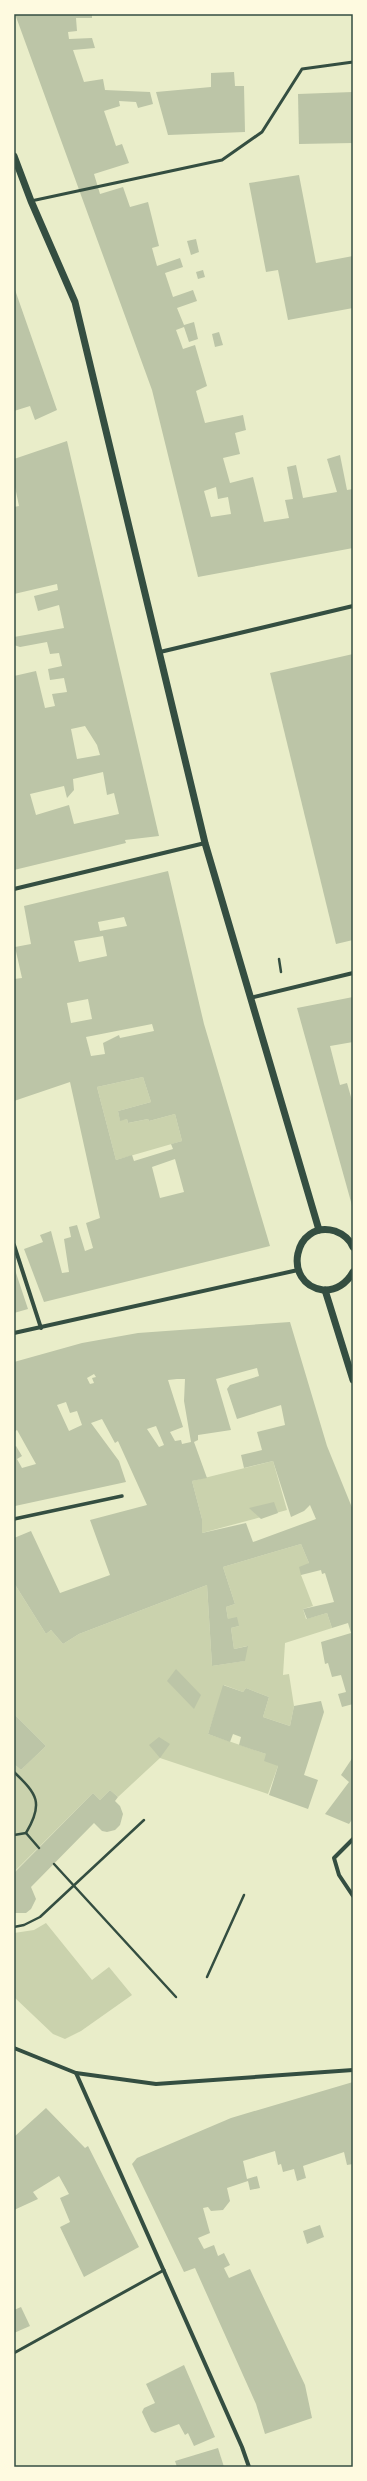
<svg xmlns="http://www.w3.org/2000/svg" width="367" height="2481" font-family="'DejaVu Sans',sans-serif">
<rect width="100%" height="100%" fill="#e9edc9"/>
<g fill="#cad2ad">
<polygon points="143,1077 151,1102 118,1111 120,1120 127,1119 128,1123 148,1119 149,1121 175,1114 182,1141 116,1160 97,1087"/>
<polygon points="273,1461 287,1510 202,1533 202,1519 192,1481"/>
<polygon points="301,1544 309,1563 301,1575 313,1606 303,1609 306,1619 327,1613 332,1628 285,1643 283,1675 289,1674 294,1706 290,1726 263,1717 269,1697 246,1688 243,1692 224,1685 208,1734 266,1754 278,1766 268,1794 160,1758 118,1797 110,1790 100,1800 93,1793 14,1872 14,1764 21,1770 46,1746 14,1714 14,1583 46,1634 51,1630 63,1644 79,1634 207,1585 212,1666 244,1661 247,1646 234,1649 231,1628 239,1626 228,1619 226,1607 235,1604 223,1567"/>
<polygon points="46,1923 92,1980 109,1967 132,1995 81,2031 65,2039 53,2034 14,1997 14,1933 34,1930"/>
</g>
<g fill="#bcc5a7" fill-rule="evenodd">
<path d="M15,14H92V18H76L77,31L68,32L69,39L92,38L95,48L73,50L84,82L103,79L105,90L150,92L153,104L138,108L136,102L119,101L120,106L104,111L116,146L122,144L129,163L94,174L100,194L123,187L130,207L148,202L159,246L152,248L157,266L180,258L183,267L165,273L173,297L193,290L197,301L177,308L184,325L194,322L198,339L189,342L184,327L176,330L183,349L195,345L207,386L196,391L205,423L243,415L246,430L235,433L240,454L223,458L230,483L253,477L264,522L289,518L285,500L293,499L287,467L296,465L303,498L337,492L327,459L340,455L347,490L353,489V548L198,577L152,390ZM216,487L218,499L228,497L231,514L211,517L204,491Z"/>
<polygon points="234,72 235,86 244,86 245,132 168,135 156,92 211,87 211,73"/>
<polygon points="353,92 353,143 299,144 298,94"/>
<polygon points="299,175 316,263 353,256 353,308 288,320 278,270 266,272 249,183"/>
<polygon points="196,239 199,252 191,255 187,241"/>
<polygon points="203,270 205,277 198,279 196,272"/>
<polygon points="14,287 57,410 35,420 30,406 14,411"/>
<polygon points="219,332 223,345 215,347 212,334"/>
<path d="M67,441L159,836L125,840L126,843L14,870V676L36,671L45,708L55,706L52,694L67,692L64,678L50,680L48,669L62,666L59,653L50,654L47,642L20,647L14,645V637L64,628L59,605L38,611L34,596L58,590L57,584L14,594V507L19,506L14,482V459ZM85,726L97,745L100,755L77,759L71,729ZM103,772L107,795L114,793L119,814L74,824L69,805L36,815L30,794L64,786L67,798L74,790L73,779Z"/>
<polygon points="353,654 353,940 336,944 270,673"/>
<path d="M168,871L204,1024L270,1246L44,1302L24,1249L43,1242L40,1235L51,1231L62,1273L69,1272L64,1239L71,1237L69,1227L77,1225L85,1251L93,1248L86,1223L100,1218L70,1082L14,1101V979L22,978L15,947L31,944L24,906ZM124,917L127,926L100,931L98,922ZM103,936L107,956L79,962L74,941ZM88,999L92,1019L71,1023L67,1003ZM152,1024L154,1031L120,1038L119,1035L103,1043L105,1054L91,1056L86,1037ZM143,1077L151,1102L118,1111L120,1121L127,1119L128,1123L148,1119L149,1121L175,1114L182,1141L171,1144L173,1149L134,1161L132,1155L116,1160L97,1087ZM175,1159L184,1192L160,1198L152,1167Z"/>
<polygon points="353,997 353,1042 330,1046 340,1085 347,1083 353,1104 353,1209 297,1008"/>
<polygon points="14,1267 28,1309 14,1313"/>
<path d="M290,1322L327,1446L353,1510V1704L342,1707L338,1694L346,1692L341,1675L332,1677L328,1663L325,1664L321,1642L351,1633L348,1623L332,1628L327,1613L307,1619L303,1609L334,1602L325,1573L322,1574L321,1570L301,1575L299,1567L309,1563L301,1544L223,1567L235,1604L226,1607L228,1619L237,1617L239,1626L231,1628L234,1649L248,1646L245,1661L212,1666L207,1585L79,1634L63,1644L51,1630L46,1634L14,1583V1538L31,1531L60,1593L110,1575L90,1520L147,1505L118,1441L115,1443L102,1419L91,1423L119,1461L126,1482L15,1506L14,1447L16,1446L22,1456L17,1459L22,1468L36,1464L17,1430L14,1432V1362L82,1343L138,1333ZM257,1368L259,1376L230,1385L227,1389L237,1419L281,1405L285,1425L257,1432L262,1450L241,1455L244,1468L273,1461L291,1517L304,1511L310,1505L316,1519L253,1542L246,1523L202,1533V1519L192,1481L207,1478L194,1442L198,1440V1435L231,1430L216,1379ZM94,1374L96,1377L92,1378L94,1383L90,1384L87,1378ZM177,1379H185L184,1401L191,1442L182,1444L181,1440L175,1441L170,1432L183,1427L168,1380ZM66,1402L70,1413L77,1411L82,1425L69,1431L57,1405ZM156,1426L164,1445L159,1447L147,1429Z"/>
<polygon points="274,1502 278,1513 261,1519 249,1508"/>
<polygon points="176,1669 201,1695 194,1709 167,1681"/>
<polygon points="223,1685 243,1692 246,1688 269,1697 263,1717 290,1726 294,1706 321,1701 324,1712 304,1775 318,1780 308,1809 269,1795 278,1766 264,1761 266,1754 239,1745 241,1737 233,1734 230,1742 208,1734"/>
<polygon points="14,1714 46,1746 21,1770 14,1764"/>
<polygon points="159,1737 170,1744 160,1758 149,1745"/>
<polygon points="353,1757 353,1818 349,1824 325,1814 349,1782 341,1775"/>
<polygon points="110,1790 118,1797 115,1801 120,1806 123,1814 120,1825 115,1830 107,1832 102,1831 94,1823 31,1887 36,1899 31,1909 26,1913 14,1913 14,1873 93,1793 100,1800"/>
<polygon points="353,2082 353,2164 347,2165 344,2152 303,2166 306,2178 297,2181 294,2169 283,2172 281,2164 278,2165 275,2151 243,2161 247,2179 257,2176 260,2188 250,2190 248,2181 227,2188 230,2201 223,2210 211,2211 208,2207 203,2208 210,2233 198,2238 204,2249 214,2245 218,2256 224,2253 230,2265 224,2268 229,2278 250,2269 305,2385 312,2418 265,2434 256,2404 195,2268 184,2272 132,2164 137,2158 231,2118"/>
<polygon points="46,2108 85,2148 88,2146 139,2247 84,2277 60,2227 70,2222 60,2198 69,2194 59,2176 33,2192 38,2199 14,2210 14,2137"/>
<polygon points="320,2225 324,2237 307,2244 303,2231"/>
<polygon points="21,2307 30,2326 14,2333 14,2310"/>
<polygon points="184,2365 215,2437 194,2446 188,2433 185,2435 179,2424 155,2433 151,2431 142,2412 144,2408 155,2403 146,2384"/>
<polygon points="218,2448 224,2467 177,2467 175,2461"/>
</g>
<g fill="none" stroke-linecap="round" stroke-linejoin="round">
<g stroke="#344e41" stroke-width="2.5">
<polyline points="279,959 281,972"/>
<path d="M14,1772C37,1794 44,1803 26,1833L39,1848"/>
<polyline points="14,1835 26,1833"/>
<polyline points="54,1864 176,1997"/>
<polyline points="14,1927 24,1925 40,1917 144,1820"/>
<polyline points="207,1977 244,1895"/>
</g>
<g stroke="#344e41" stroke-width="3">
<polyline points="31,201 222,160 262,132 302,69 353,62"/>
<polyline points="14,2353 164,2270"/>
</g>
<polyline stroke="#344e41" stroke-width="3.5" points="14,1519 122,1496"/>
<g stroke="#344e41" stroke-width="4">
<polyline points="160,652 353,606"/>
<polyline points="14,889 205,843"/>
<polyline points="250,998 353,973"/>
<polyline points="14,1245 41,1328"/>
<polyline points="14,1333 298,1270"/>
<polyline points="353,1839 334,1858 339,1875 353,1896"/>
<polyline points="14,2048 76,2073 156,2084 353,2070"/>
<polyline points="76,2073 242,2447 249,2467"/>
</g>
<g stroke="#344e41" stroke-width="7">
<polyline points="14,156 31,201 75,302 205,843 319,1230"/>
<path d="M353,1247C350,1240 343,1234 335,1231C294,1219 281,1284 323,1290C336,1291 347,1283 353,1272"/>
<polyline points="325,1290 353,1380"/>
</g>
</g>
<rect width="367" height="2481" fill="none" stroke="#fefae0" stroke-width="30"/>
<rect x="15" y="15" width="337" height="2451" fill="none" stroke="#344e41" stroke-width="1.5"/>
</svg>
